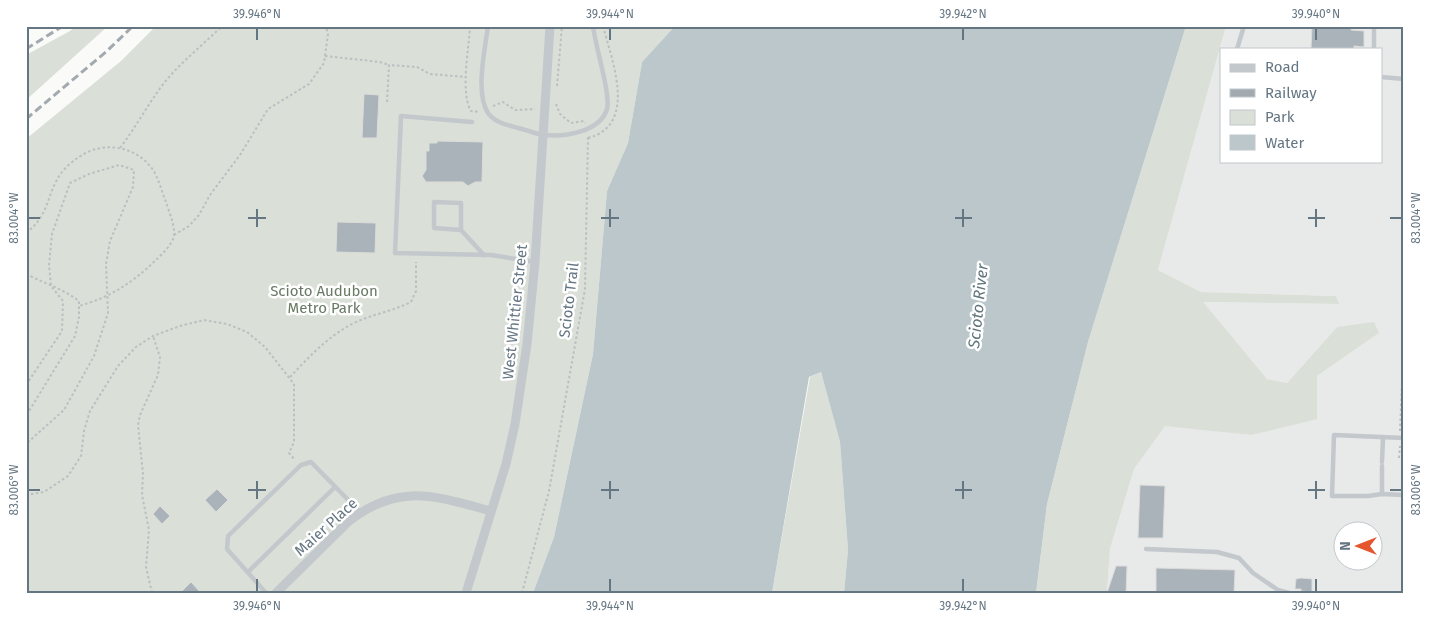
<svg xmlns="http://www.w3.org/2000/svg" width="1430" height="619" font-family="'Fira Sans',sans-serif">
<rect width="100%" height="100%" fill="#fafaf8"/>
<path fill="#e8e9e9" fill-rule="evenodd" d="M1226,26H1404V593H1107L1110,549L1134,469L1165,425L1251,435L1317,376L1379,333L1337,327L1287,383L1267,379L1202,302L1338,304L1336,296L1201,292L1158,270ZM1221,49H1381V161H1221ZM1342,532H1372V562H1342Z"/>
<g fill="#dadfd7">
<polygon points="76,26 108,26 26,100 26,55 70,31"/>
<polygon points="156,26 675,26 642,62 628,143 607,191 593,354 554,537 533,593 26,593 26,139 121,61"/>
<polygon points="1186,26 1226,26 1158,270 1201,292 1336,296 1339,304 1203,302 1267,379 1287,383 1337,327 1374,322 1379,333 1317,376 1317,419 1251,435 1165,426 1134,469 1110,549 1107,593 1036,593 1047,504 1088,342"/>
<polygon points="821,372 840,442 848,550 844,593 772,593 810,377"/>
</g>
<polygon fill="#bbc7cb" points="675,26 1186,26 1088,342 1047,504 1036,593 844,593 848,550 840,442 821,372 809,377 772,593 533,593 554,537 593,354 607,191 628,143 642,62"/>
<g fill="#aab3b9" stroke="#dcdcda">
<polygon points="1312,26 1351,26 1351,30 1364,31 1364,47 1354,46 1354,49 1311,49"/>
<polygon points="364,94 379,95 377,138 362,138"/>
<polygon points="437,141 483,142 482,182 475,182 468,186 463,182 426,182 422,176 426,170 426,151 429,151 429,143 437,143"/>
<polygon points="337,222 376,223 375,253 336,252"/>
<polygon points="1140,485 1165,486 1163,538 1138,538"/>
<polygon points="217,489 228,500 216,512 205,500"/>
<polygon points="160,506 170,516 162,524 153,514"/>
<polygon points="1116,566 1127,566 1126,593 1107,593"/>
<polygon points="1156,568 1235,570 1234,593 1156,593"/>
<polygon points="1301,578 1312,579 1312,592 1301,591 1301,589 1295,589 1296,579"/>
<polygon points="191,582 201,593 180,593"/>
</g>
<g fill="none" stroke-linecap="round" stroke-linejoin="round">
<g stroke="#bbbfc2" stroke-width="2" stroke-dasharray="2.5 2.5" stroke-linecap="butt">
<path d="M470,26C469,49 460,92 471,111L480,112"/>
<polyline points="325,56 380,62 389,65"/>
<polyline points="557,86 562,26"/>
<polyline points="387,102 389,65 417,67 430,74 466,77"/>
<polyline points="556,104 560,114 571,123 584,121 585,123"/>
<polyline points="493,106 503,102 515,110 535,109"/>
<path d="M588,138C638,125 612,61 603,26"/>
<path d="M120,148C136,127 148,104 164,83C181,62 203,45 222,26"/>
<path d="M26,233C51,214 46,193 62,172C66,167 74,160 79,157C103,140 137,146 153,170C159,179 162,193 166,202C169,212 175,225 174,236C172,245 162,254 156,260C132,283 111,297 79,306"/>
<polyline points="174,235 189,226 199,215 210,195 240,155 268,109 309,84 324,63 328,34 326,26"/>
<path d="M26,274C44,283 63,289 79,301V317L75,336L26,416"/>
<path d="M290,377C309,357 328,336 354,323C373,314 393,311 411,302L416,291V262"/>
<polyline points="26,385 62,331 63,301 51,286 49,265 52,234 70,183 89,174 119,165 134,170 133,187 110,241 106,264 108,313 94,356 64,410 26,444"/>
<polyline points="1400,431 1404,336"/>
<polyline points="1399,458 1400,446"/>
<polyline points="26,495 44,492 68,476 81,456 84,431 90,411 118,366 136,347 153,336 180,326 204,320 227,324 247,332 265,347 294,384 294,442 289,453 295,460"/>
<polyline points="152,593 146,567 149,530 142,495 143,474 138,425 140,415 158,375 160,357 153,336"/>
<polyline points="522,593 549,491 585,289 588,137"/>
</g>
<g stroke="#c3c8cc" stroke-width="4.5">
<path d="M488,26C485,49 475,93 488,113C495,123 508,125 518,128C527,130 536,134 544,135C565,137 600,132 607,109C611,95 595,45 593,26"/>
<polyline points="1237,49 1244,26"/>
<polyline points="1374,49 1374,26"/>
<polyline points="1381,77 1404,79"/>
<polyline points="472,122 401,116 395,253 491,255 535,262"/>
<polyline points="461,230 434,228 434,202 461,203 461,230 484,255"/>
<polyline points="1404,438 1334,435 1332,496 1368,496 1382,494 1404,495"/>
<polyline points="1382,462 1383,437"/>
<polyline points="1382,494 1382,466"/>
<polyline points="1146,549 1217,552 1239,558 1253,573 1278,590 1289,593"/>
<polyline points="248,572 335,487"/>
<polyline points="266,593 227,549 228,536 301,465 311,462 360,512"/>
</g>
<g stroke="#c3c8cc" stroke-width="9">
<path d="M276,593L348,522C398,482 435,496 491,511"/>
<polyline points="466,593 506,464 515,424 527,344 535,262 550,26"/>
</g>
<g stroke="#a2aab0" stroke-width="3" stroke-dasharray="8 4" stroke-linecap="butt">
<polyline points="26,49 63,26"/>
<polyline points="26,119 107,51 133,26"/>
</g>
</g>
<path fill="none" stroke="#657683" stroke-width="2" d="M257,28V40M610,28V40M963,28V40M1316,28V40M257,209V227M610,209V227M963,209V227M1316,209V227M28,218H40M248,218H266M601,218H619M955,218H972M1308,218H1325M1390,218H1402M257,481V499M610,481V499M963,481V499M1316,481V499M28,490H40M248,490H266M601,490H619M955,490H972M1308,490H1325M1390,490H1402M257,579V592M610,579V592M963,579V592M1316,579V592"/>
<g text-anchor="middle" dominant-baseline="central" stroke-width="5" stroke-linejoin="round" paint-order="stroke">
<g font-size="15" fill="#687a64" stroke="#fff">
<text x="324" y="291">Scioto Audubon<tspan x="324" dy="17">Metro Park</tspan></text>
</g>
<g font-size="15" fill="#657683" stroke="#fff">
<text transform="translate(569 300) rotate(-83)">Scioto Trail</text>
<text transform="translate(515 312) rotate(-84)">West Whittier Street</text>
<text transform="translate(326 527) rotate(-42)">Maier Place</text>
</g>
<g font-size="16" font-style="italic" fill="#60757c" stroke="#fff">
<text transform="translate(978 306) rotate(-84)">Scioto River</text>
</g>
</g>
<rect width="1430" height="619" fill="none" stroke="#ffffff" stroke-width="55"/>
<rect x="1220" y="48" width="162" height="115" fill="#ffffff" stroke="#c1c8cd"/>
<rect x="1230" y="64" width="25" height="8" fill="#c3c8cc" stroke="#c1c8cd"/>
<text x="1265" y="72" font-size="15" fill="#657683">Road</text>
<rect x="1230" y="89" width="25" height="8" fill="#a2aab0" stroke="#c1c8cd"/>
<text x="1265" y="98" font-size="15" fill="#657683">Railway</text>
<rect x="1230" y="110" width="25" height="15" fill="#dadfd7" stroke="#c1c8cd"/>
<text x="1265" y="122" font-size="15" fill="#657683">Park</text>
<rect x="1230" y="135" width="25" height="15" fill="#bbc7cb" stroke="#c1c8cd"/>
<text x="1265" y="148" font-size="15" fill="#657683">Water</text>
<g transform="translate(1358 546) rotate(270)"><circle r="24" fill="#ffffff" stroke="#c1c8cd"/>
<path d="M0-4L9 19L0 12L-9 19Z" fill="#e4572e"/>
<text y="-8" font-size="14" font-weight="bold" text-anchor="middle" fill="#657683">N</text>
</g>
<rect x="28" y="28" width="1374" height="564" fill="none" stroke="#657683" stroke-width="2"/>
<g font-size="12" text-anchor="middle" fill="#657683">
<text x="257" y="18">39.946°N</text>
<text x="610" y="18">39.944°N</text>
<text x="963" y="18">39.942°N</text>
<text x="1316" y="18">39.940°N</text>
<text transform="translate(1416 218) rotate(-90)" y="4">83.004°W</text>
<text transform="translate(14 218) rotate(-90)" y="4">83.004°W</text>
<text transform="translate(1416 490) rotate(-90)" y="4">83.006°W</text>
<text transform="translate(14 490) rotate(-90)" y="4">83.006°W</text>
<text x="257" y="610">39.946°N</text>
<text x="610" y="610">39.944°N</text>
<text x="963" y="610">39.942°N</text>
<text x="1316" y="610">39.940°N</text>
</g>
</svg>
